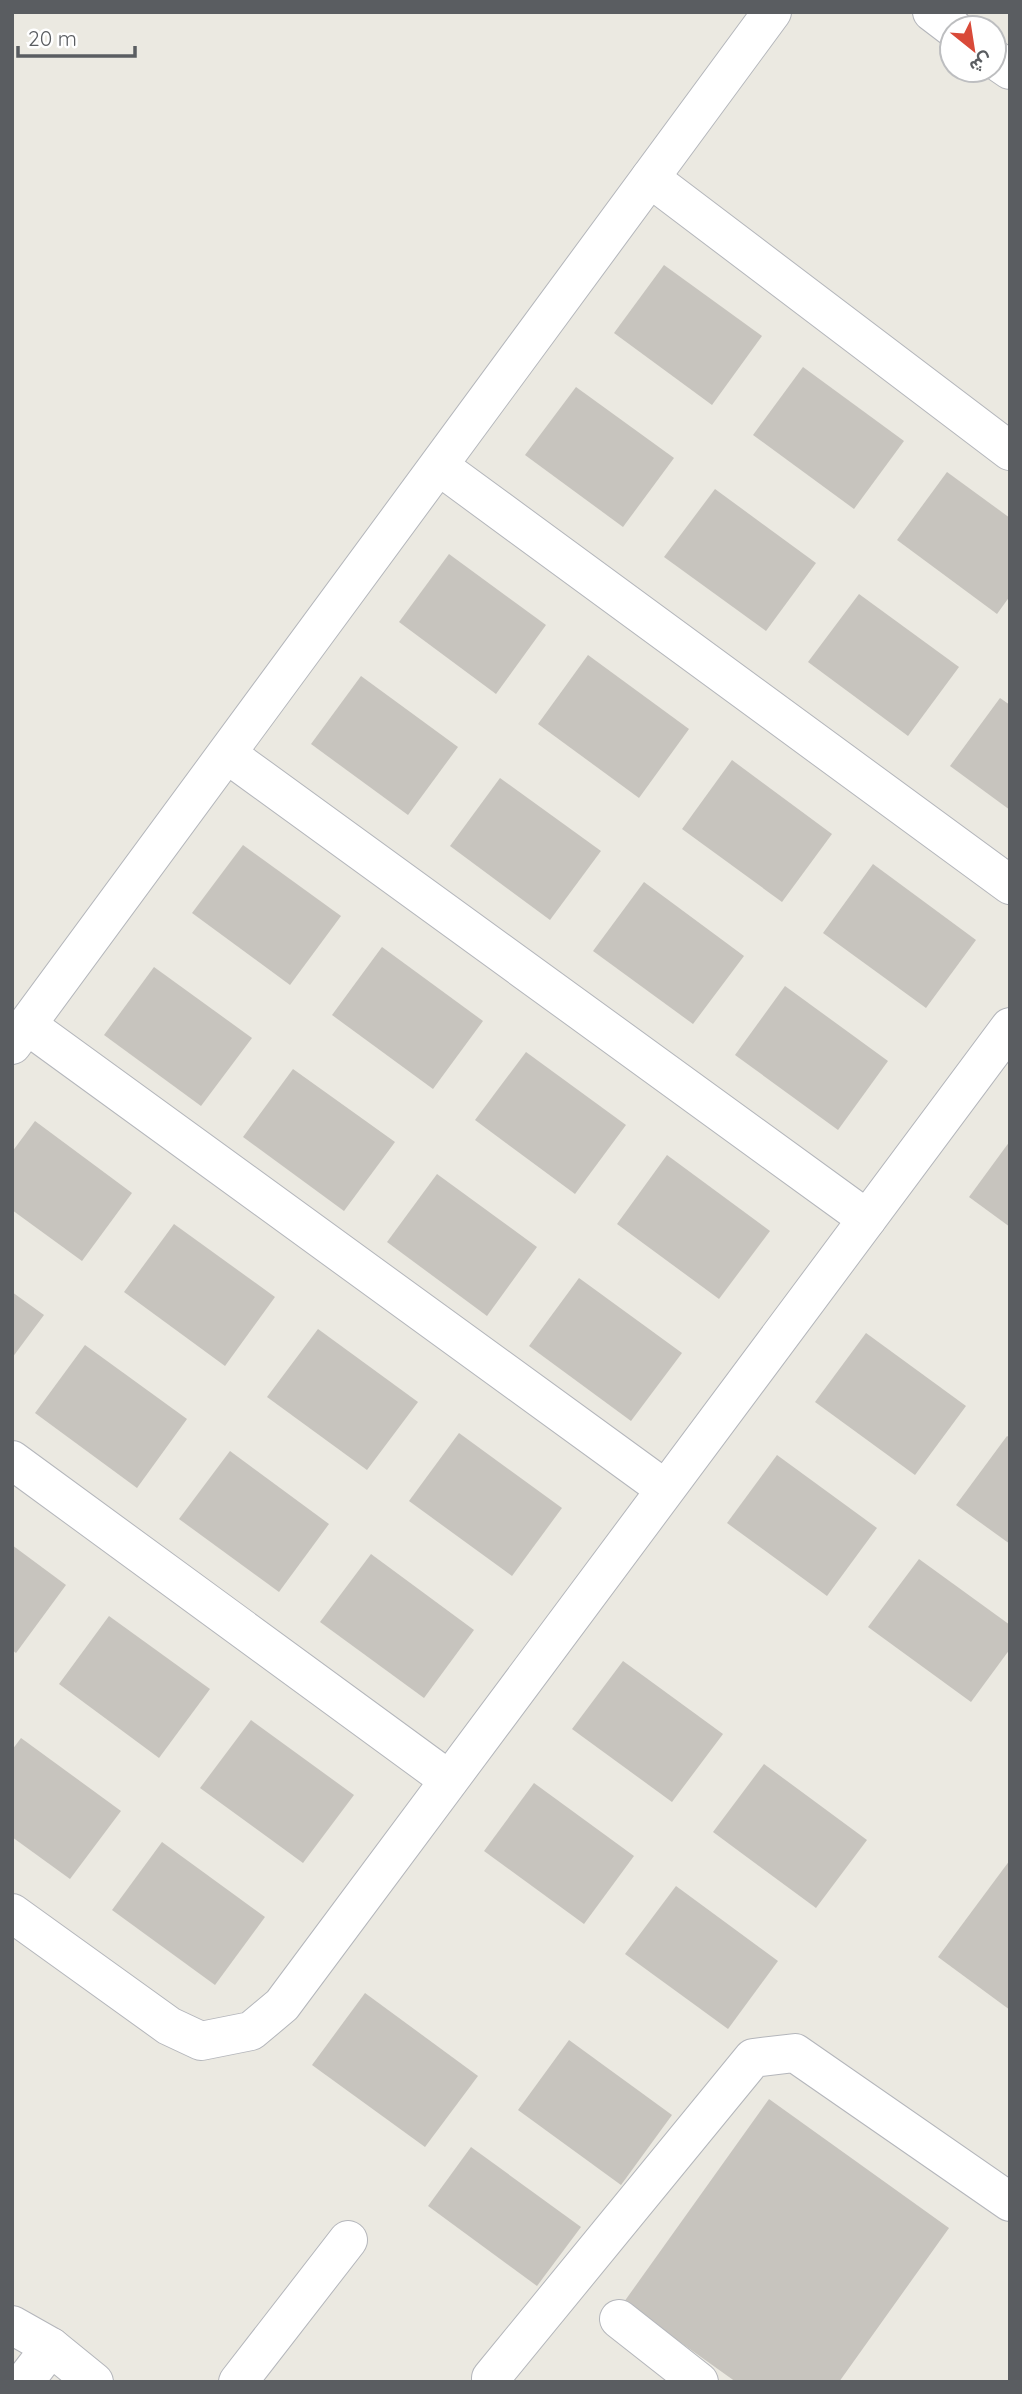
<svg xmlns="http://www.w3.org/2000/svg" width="1022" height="2394" font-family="Quicksand,Vazirmatn,sans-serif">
<rect width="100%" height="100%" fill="#ebe9e1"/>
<g fill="#c7c4be">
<polygon points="664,265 762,336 712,405 614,333"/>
<polygon points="803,367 904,441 854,509 753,435"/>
<polygon points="576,387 674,458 623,527 525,455"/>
<polygon points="947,472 1010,518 1010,596 997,614 897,540"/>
<polygon points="715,489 816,563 766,631 664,557"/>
<polygon points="449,554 546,625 496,694 399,622"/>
<polygon points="859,594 959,667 908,736 808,662"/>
<polygon points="588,655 689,729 639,798 538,724"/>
<polygon points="361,676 458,747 408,815 311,744"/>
<polygon points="1000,698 1010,705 1010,810 950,766"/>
<polygon points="732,760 832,834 782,902 682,829"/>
<polygon points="500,778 601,851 550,920 450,846"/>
<polygon points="243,845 341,916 290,985 192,913"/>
<polygon points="873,864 976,940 926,1008 823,933"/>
<polygon points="644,882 744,956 693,1024 593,951"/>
<polygon points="382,947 483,1021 433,1089 332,1015"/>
<polygon points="154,967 252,1038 201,1106 104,1035"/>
<polygon points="785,986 888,1061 838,1130 735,1055"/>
<polygon points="526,1052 626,1125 575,1194 475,1120"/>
<polygon points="293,1069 395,1142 344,1211 243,1137"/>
<polygon points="35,1121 132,1193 82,1261 12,1210 12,1152"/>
<polygon points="1010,1141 1010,1227 969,1197"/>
<polygon points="667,1155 770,1231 719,1299 617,1224"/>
<polygon points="437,1174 537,1247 487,1316 387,1242"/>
<polygon points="174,1224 275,1297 225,1366 124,1292"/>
<polygon points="579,1278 682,1353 631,1421 529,1346"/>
<polygon points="12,1292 44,1315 12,1358"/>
<polygon points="318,1329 418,1402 367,1470 267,1397"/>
<polygon points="866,1333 966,1406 915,1475 815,1402"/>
<polygon points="85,1345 187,1419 137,1488 35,1413"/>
<polygon points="459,1433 562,1508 512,1576 409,1501"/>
<polygon points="1007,1436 1010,1438 1010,1544 956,1505"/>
<polygon points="230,1451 329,1524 279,1592 179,1519"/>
<polygon points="777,1455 877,1528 827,1596 727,1523"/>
<polygon points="12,1545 66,1585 16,1653 12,1650"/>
<polygon points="371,1554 474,1630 424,1698 320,1622"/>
<polygon points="919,1559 1010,1625 1010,1649 971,1702 868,1627"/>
<polygon points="109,1616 210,1689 159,1758 59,1684"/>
<polygon points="623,1661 723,1734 672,1802 572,1729"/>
<polygon points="251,1720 354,1795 303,1863 200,1788"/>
<polygon points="21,1738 121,1811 70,1879 12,1837 12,1750"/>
<polygon points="764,1764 867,1840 816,1908 713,1832"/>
<polygon points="534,1783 634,1856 584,1924 484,1851"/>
<polygon points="162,1842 265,1917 215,1985 112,1910"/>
<polygon points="1010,1860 1010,2010 938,1957"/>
<polygon points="676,1886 778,1961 728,2029 625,1954"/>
<polygon points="365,1993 478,2076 425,2147 312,2065"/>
<polygon points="569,2040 672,2115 621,2185 518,2110"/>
<polygon points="769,2099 949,2228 839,2382 736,2382 624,2302"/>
<polygon points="471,2147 581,2227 537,2286 428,2206"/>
</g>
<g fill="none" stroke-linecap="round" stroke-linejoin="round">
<defs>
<g id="minor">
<polyline points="932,12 953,28"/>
<polyline points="994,59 1010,70"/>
<polyline points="650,178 1010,451"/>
<polyline points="439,466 1010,885"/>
<polyline points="227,754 867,1219"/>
<polyline points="27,1025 665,1489"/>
<polyline points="12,1045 772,12"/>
<polyline points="12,1460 449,1780"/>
<polyline points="12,1913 169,2026 201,2041 251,2031 282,2005 1010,1027"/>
<polyline points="619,2319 699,2382"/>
<polyline points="12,2325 51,2347 94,2382"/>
<polyline points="491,2378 753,2058 795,2053 1010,2202"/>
<polyline points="24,2382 51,2347"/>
<polyline points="238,2382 348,2240"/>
</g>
</defs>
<use href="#minor" stroke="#b4b6bb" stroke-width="40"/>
<use href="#minor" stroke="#fff" stroke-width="38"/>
</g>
<rect width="1022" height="2394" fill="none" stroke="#5a5d61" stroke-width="28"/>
<g transform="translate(973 49) rotate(150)"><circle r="33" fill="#ffffff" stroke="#bdbec0" stroke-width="2"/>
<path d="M0-5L12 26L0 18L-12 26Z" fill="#d94a39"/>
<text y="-10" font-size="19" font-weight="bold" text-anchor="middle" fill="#5a5d61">ش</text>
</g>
<path d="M18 46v10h117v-10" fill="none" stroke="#5a5d61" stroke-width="3.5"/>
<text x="28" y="46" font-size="21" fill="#5a5d61" stroke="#ffffff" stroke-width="5" paint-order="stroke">20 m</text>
</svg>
